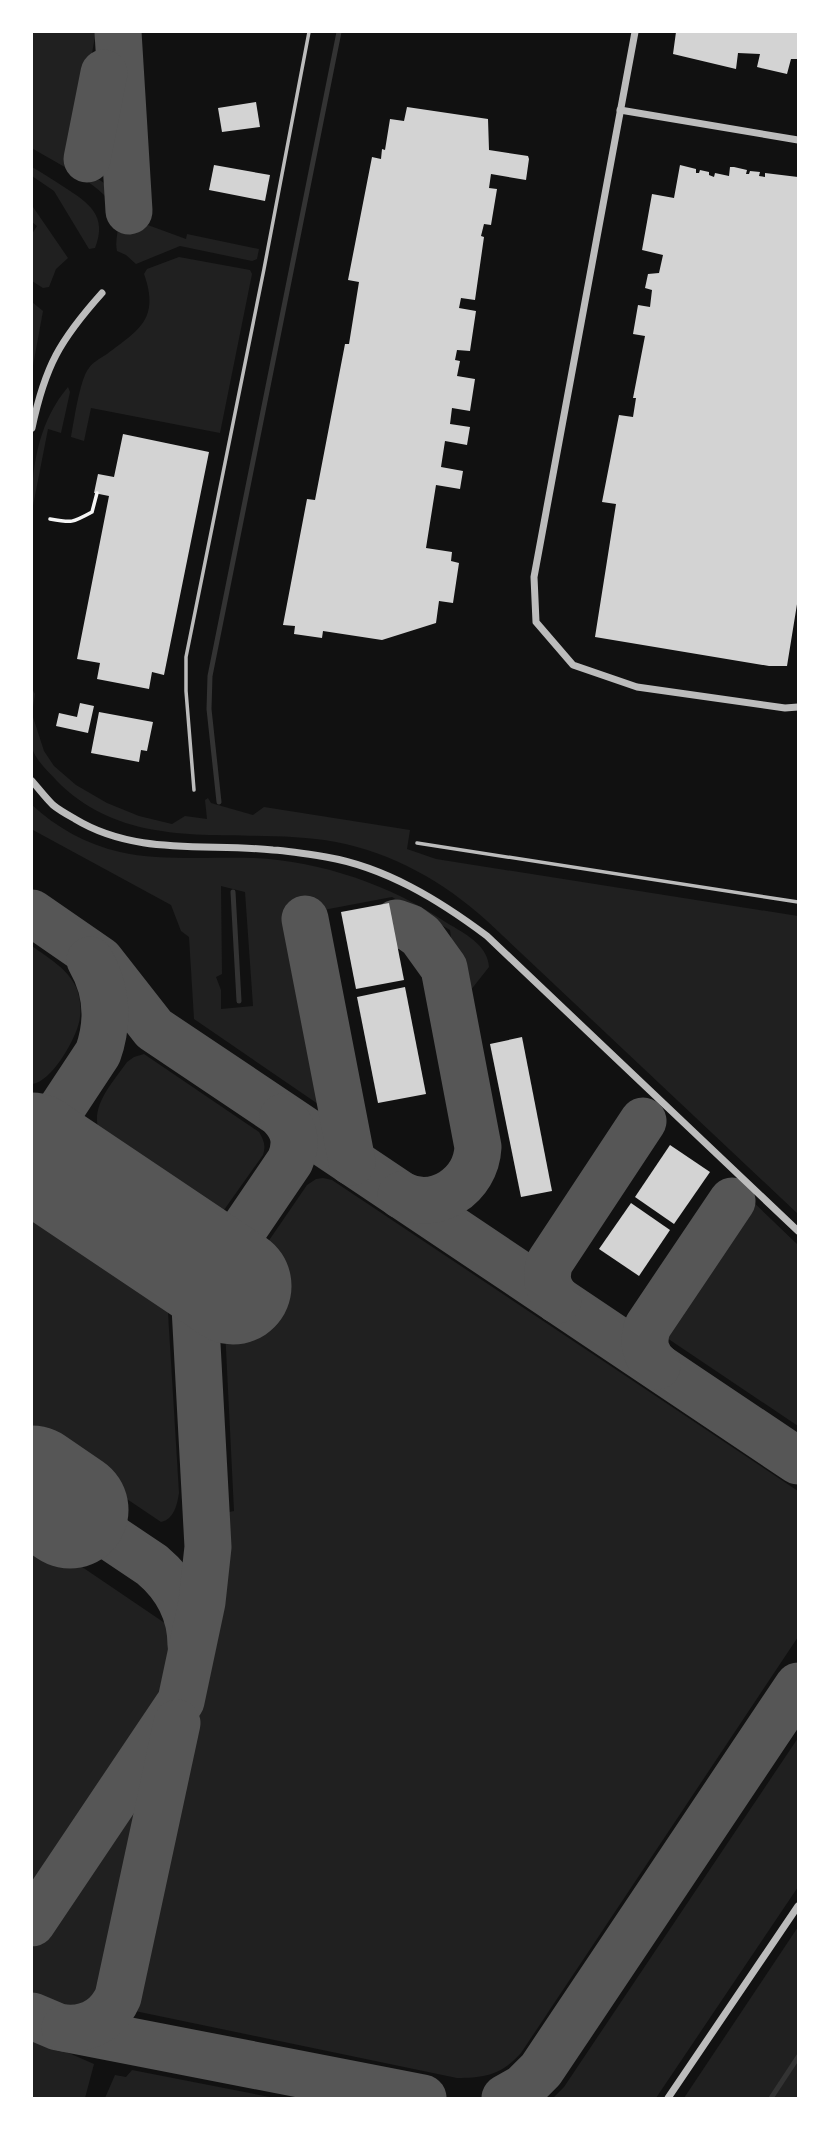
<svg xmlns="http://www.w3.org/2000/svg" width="830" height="2130" font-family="'Alegreya Sans',sans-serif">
<rect width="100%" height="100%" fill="#111"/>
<g fill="#202020" fill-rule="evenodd">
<path d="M32,32H96L71,163C93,176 123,189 126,217L186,239L187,234L259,249L257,259L252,261L180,246L136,264L126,255L117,251C114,239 121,227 117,214C109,187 55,163 32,148Z"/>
<path d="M32,167C43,173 53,180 64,187C89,203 108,216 95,248L89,249L54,191L32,176Z"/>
<polygon points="33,207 68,258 56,269 49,287 43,288 32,281 32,234 37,226 32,222"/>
<path d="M179,257L250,270L252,274L220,433L91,408L84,441L71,437C74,421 80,378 89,368C93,362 101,358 107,354C139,330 160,319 144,274L147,269Z"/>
<polygon points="32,302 43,311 32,371"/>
<path d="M68,387L70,392L61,433L48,429L32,511C31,467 39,421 68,387Z"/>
<path d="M32,689L35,694L32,714L44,751L54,766L76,785L107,803L139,816L172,824L185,816L207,819L205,800L208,798L211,803L253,815L264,807L410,830L407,849L436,859L798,916V1214L486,920C444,882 393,853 336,842C241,824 134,859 57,781C49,772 34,759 32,747C28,729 31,707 32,689Z"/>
<path d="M32,805C57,828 86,844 120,852C158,861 212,857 252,858C321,861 390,885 447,923C464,933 488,945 489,967L470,991L460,980H457L450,930L392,897L297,915L331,1101L318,1104L194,1019L189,937L181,931L171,905L33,830ZM221,886L245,892L253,1006L221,1009V990L216,977L222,974Z"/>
<path d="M32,946C48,958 67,968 76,987C81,998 82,1014 78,1026C73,1043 51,1082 32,1084Z"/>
<path d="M144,1054L259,1132C264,1140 266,1146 263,1155L224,1210L210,1212L202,1207L105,1143C84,1112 109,1088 127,1062L134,1057Z"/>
<path d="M323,1178L332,1180L798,1491V1637L521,2053C501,2075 486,2078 457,2078L130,2010L198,1699L229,1548V1512L234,1511L225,1329L232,1332L278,1270L259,1255L307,1185L316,1179Z"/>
<polygon points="746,1195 798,1245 798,1426 664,1336 661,1332 660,1321"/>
<path d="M32,1219H45L56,1223L167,1297L179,1493C177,1505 174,1519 161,1522L32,1435Z"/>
<polygon points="32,1533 175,1630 177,1659 173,1684 32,1897"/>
<polygon points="798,1738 798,1887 656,2098 553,2098 564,2087"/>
<path d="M150,1774L152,1776L106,1990C88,2016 53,2014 32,1992V1949Z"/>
<polygon points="798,1927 798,2098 684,2098"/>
<polygon points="32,2037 94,2064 85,2098 32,2098"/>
<polygon points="132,2070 275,2098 105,2098 115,2075 126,2077"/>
</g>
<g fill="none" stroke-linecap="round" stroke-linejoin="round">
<g stroke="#333" stroke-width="5">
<polyline points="219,802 209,709 210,676 339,32"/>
<polyline points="233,892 239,1001"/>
<polyline points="771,2098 798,2057"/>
</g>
<g stroke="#565656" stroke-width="47">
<polyline points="118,32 129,211"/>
<polyline points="87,159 104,73"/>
<polyline points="32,913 100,960 154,1029 798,1461"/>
<polyline points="305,919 352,1162"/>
<path d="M396,923L410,928L421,936L444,968L478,1147C476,1186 436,1212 401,1195"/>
<path d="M32,1153L98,1053C109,1022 107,989 90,960"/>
<path d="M558,1300C547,1288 545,1277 550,1262L643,1121"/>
<path d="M657,1366C645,1355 642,1342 648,1326L732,1201"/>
<path d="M70,1510L152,1565C177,1586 191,1613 191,1645"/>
<path d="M32,1923L181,1701L202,1602L208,1547L195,1307L199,1295L290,1161C297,1144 295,1130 283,1117"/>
<polyline points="32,2016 58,2027 423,2098"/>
<path d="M65,2028C89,2030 108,2019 118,1997L177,1723"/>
<polyline points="505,2098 523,2088 541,2070 798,1686"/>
</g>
<g stroke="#565656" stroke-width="117">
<polyline points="32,1151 233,1286"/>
<polyline points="32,1484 70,1510"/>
</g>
</g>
<g fill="#d3d3d3">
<polygon points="676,32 798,32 798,59 791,59 787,74 757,67 760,54 738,53 736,69 673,54"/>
<polygon points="256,102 260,127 222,132 218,108"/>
<polygon points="407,107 488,119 489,150 528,156 529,159 526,180 491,174 489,188 497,189 491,225 484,224 481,236 484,237 475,300 461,298 459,308 476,311 470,351 457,350 455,360 460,361 457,376 475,379 470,411 452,408 450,424 470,427 467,445 445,441 441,467 463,471 460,489 436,485 426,548 452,552 451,561 459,563 453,603 439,601 436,623 382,640 323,631 322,638 294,634 295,626 283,625 307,499 315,500 345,344 349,344 359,282 348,280 372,157 381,159 382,149 385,150 390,119 404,121"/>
<polygon points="214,165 270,175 265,201 209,190"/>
<polygon points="680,165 696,169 696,173 699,173 700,170 709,172 709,175 714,177 715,173 729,176 730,167 734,167 747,170 746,174 749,174 750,171 760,172 759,176 765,177 765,173 798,177 798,598 787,666 769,666 595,637 616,504 602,502 619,415 633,417 636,398 633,398 645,336 633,334 638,305 650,307 652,290 645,288 648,274 659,273 663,255 642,250 652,194 674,198"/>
<polygon points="123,434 209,452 164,675 152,672 149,689 97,679 100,663 77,659 109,496 94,493 98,474 114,477"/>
<polygon points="80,703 94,706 88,733 56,726 59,713 77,717"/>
<polygon points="99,712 153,722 147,751 141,750 139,762 91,753"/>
<polygon points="389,903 404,980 356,989 341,912"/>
<polygon points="405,987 426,1094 378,1103 357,997"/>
<polygon points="522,1037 552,1191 521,1197 490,1044"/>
<polygon points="670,1145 710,1172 674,1224 635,1197"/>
<polygon points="631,1203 670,1230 639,1276 599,1249"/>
</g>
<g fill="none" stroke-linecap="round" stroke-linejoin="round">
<path stroke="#f5f5f5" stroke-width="3.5" d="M50,519C72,523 72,523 92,512L97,493"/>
<g stroke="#bcbcbc" stroke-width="3.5">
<polyline points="194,790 186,691 186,657 264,269 309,32"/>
<polyline points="417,843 798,902"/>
</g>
<g stroke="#bcbcbc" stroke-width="7">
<polyline points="635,32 534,577 536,622 573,665 637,687 785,708 798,707"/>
<polyline points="620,110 798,140"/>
<path d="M32,428C45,366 60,340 102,293"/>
<path d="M32,781C39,789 45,797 53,805C59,810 68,815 75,819C136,856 206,843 273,850C290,851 308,854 326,857C385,867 439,900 487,936L798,1231"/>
<polyline points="668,2098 798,1906"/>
</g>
</g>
<rect width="830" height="2130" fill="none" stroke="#ffffff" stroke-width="66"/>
</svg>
